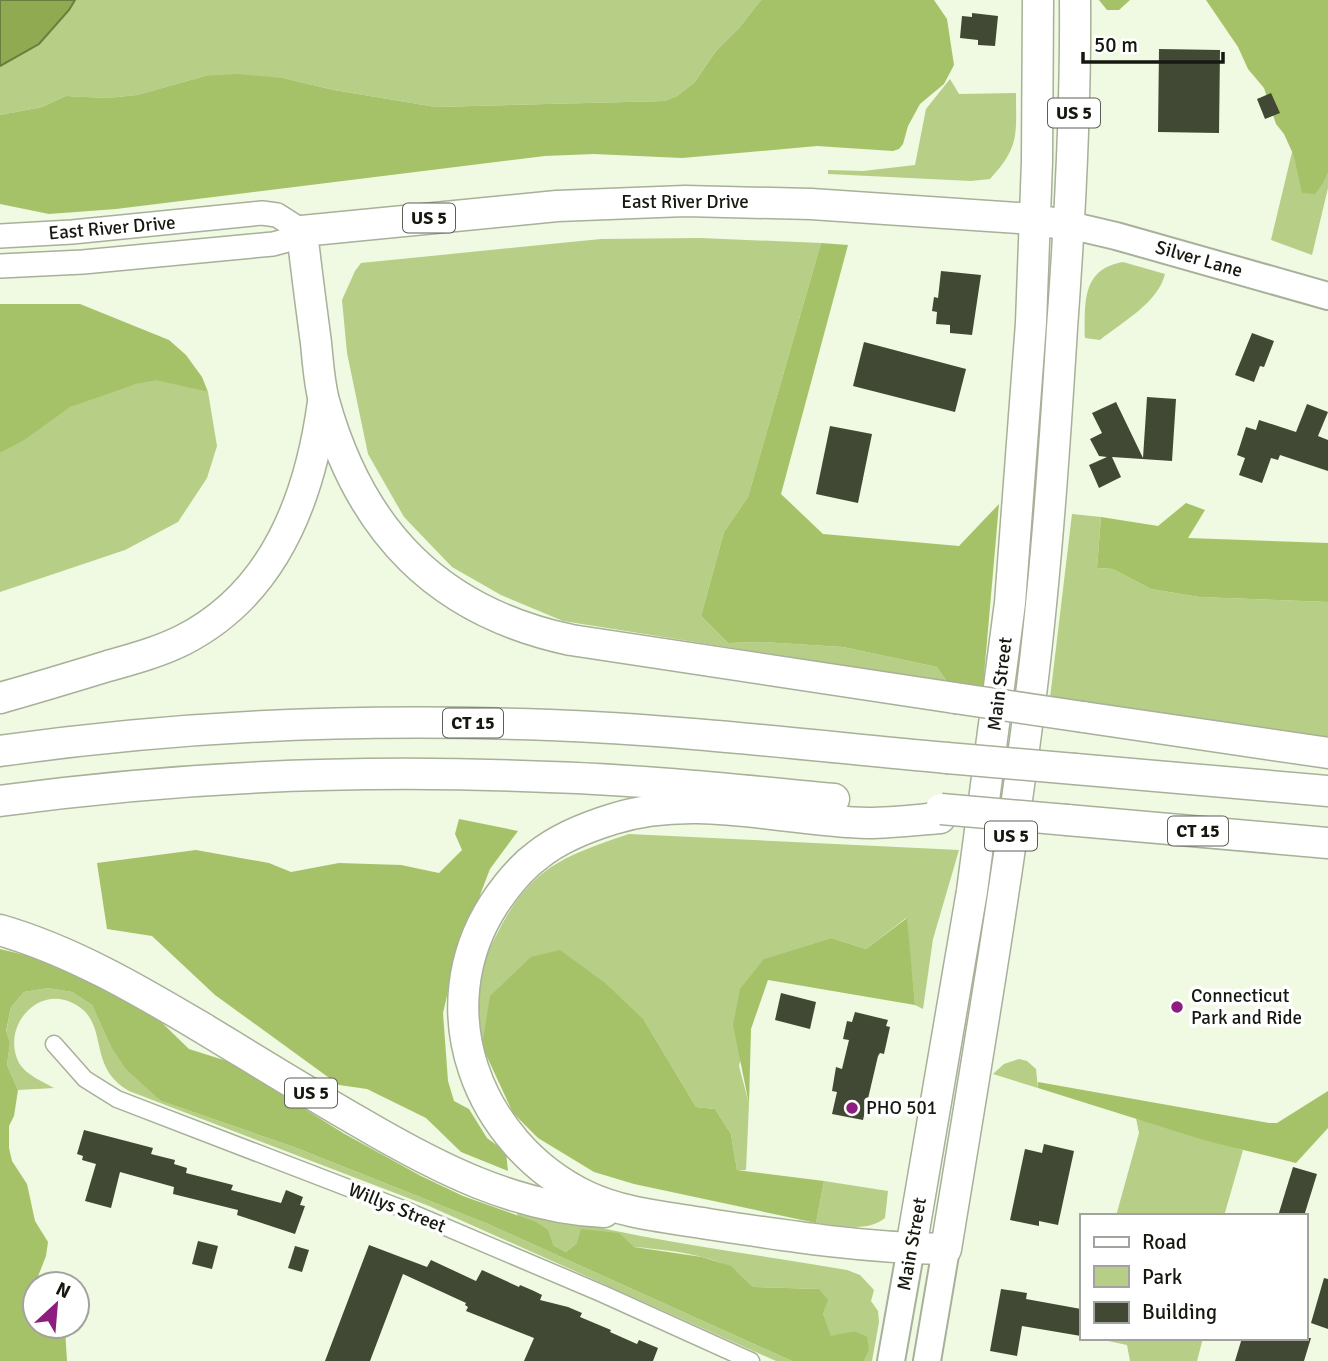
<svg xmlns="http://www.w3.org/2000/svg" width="1328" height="1361" font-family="Signika,sans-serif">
<rect width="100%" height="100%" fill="#f0f9e1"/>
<g fill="#b6ce86">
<polygon points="75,0 761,0 739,28 716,51 694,83 677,96 665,101 436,107 334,90 283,78 205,76 137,95 107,98 66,96 42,107 0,115 0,66 39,44 69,10"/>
<polygon points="1328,2 1328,188 1312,255 1271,240"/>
<path d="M950,79L959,94L1016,93C1016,134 1020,147 990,179L971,181L828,174V170L863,171L915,165L926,109Z"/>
<polygon points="700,238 821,243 748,497 724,532 701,616 728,643 763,642 843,647 937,667 947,682 563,621 501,595 452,567 404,517 368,454 347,353 342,300 355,271 361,263 601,239"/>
<path d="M1123,262L1165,274C1158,303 1122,322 1100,340L1085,338C1085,304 1081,269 1123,262Z"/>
<path d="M156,379L208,392L217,446L207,478L178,522L125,550L0,592V453C24,440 45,422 68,408C88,397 133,384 156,379Z"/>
<polygon points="1072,514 1101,517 1097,568 1113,569 1151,589 1199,597 1328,602 1328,737 1050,698"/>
<path d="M629,834L959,850L933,939L923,1009L915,1005L906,918L866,949L831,938L765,959L739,1066L749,1104L746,1170H737L731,1134L715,1109L696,1107L644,1020L482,1046C481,1027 477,1006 479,987C480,968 489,948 498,932C531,867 564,856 629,834Z"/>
<path d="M48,988L72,992L92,1005L110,1045L161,1101L294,1147L488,1224L792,1361H776L429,1206L129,1091C87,1067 109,1026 78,1006C40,981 0,1026 19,1063C26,1075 42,1081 54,1088L18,1090L7,1065L10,1043L6,1032L11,1007L24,992Z"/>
<polygon points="1019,1059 1027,1061 1036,1069 1038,1088 993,1074 1004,1064"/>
<polygon points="1136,1118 1243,1150 1224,1216 1116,1216 1139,1133"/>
<path d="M824,1181L888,1191L885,1218C867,1233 838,1225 816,1223Z"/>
<path d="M519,1207C626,1239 738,1251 847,1270L860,1275L874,1290L871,1301L878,1311L879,1322L872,1361H864L869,1351L854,1331L831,1337L823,1313L819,1289L753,1287C745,1280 737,1270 728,1266C691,1248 619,1246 577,1243L566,1252L553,1245L517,1215Z"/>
<polygon points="1094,1338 1203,1338 1197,1361 1130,1361 1127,1345"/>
</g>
<g fill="#a5c268">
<polygon points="761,0 934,0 947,19 954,65 944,84 920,104 908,126 903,144 899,149 893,151 817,146 682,158 594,154 545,156 116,209 49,214 0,204 0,115 42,107 66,96 107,98 137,95 205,76 237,74 283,78 334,90 436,107 665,101 677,96 694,83 716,51 739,28"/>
<polygon points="1099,0 1130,0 1119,10 1107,10"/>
<polygon points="1206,0 1328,0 1328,172 1323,183 1315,194 1302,193 1294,156 1284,134 1276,124 1264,88 1248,69 1238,47"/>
<polygon points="821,243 848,245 781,494 823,534 959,546 999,504 983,687 947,682 937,667 843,647 763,642 728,643 701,616 724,532 748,497"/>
<polygon points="0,304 80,304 169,340 186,355 202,377 208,392 156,380 136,384 70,407 24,440 0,453"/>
<polygon points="1186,503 1205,510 1188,538 1328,543 1328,602 1199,597 1151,589 1113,569 1097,568 1101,517 1158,526"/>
<polygon points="459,819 518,831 490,869 456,957 443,1013 448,1081 454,1101 469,1109 487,1138 506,1152 508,1171 461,1152 426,1118 367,1089 339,1085 215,995 152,936 107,929 97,863 196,850 269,863 291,872 339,863 401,865 439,873 462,850 455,834"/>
<polygon points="907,918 915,1005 768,980 751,1029 749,1104 733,1025 740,989 764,959 831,938 866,949"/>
<polygon points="0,949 29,956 74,973 116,994 156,1017 189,1049 230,1062 343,1133 421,1176 463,1196 536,1222 548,1230 553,1245 566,1252 577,1243 581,1229 619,1233 634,1247 702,1257 731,1266 753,1287 819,1289 828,1300 823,1313 831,1336 854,1331 867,1337 869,1351 864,1361 792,1361 488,1224 294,1147 161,1101 126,1069 110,1045 92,1005 72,992 48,988 24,992 11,1007 6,1031 10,1043 7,1065 18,1090 14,1116 9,1126 9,1148 12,1161 27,1184 35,1221 48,1242 46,1256 35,1284 35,1326 62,1326 65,1329 67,1361 0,1361"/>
<polygon points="560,950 605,983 644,1020 696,1107 715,1109 731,1134 737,1170 824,1181 816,1223 634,1184 594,1172 538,1138 513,1113 482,1046 490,996 531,957"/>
<polygon points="1038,1082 1269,1123 1277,1123 1328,1091 1328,1128 1296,1163 1207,1141 1038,1088"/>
</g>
<polygon fill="#8faa51" stroke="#6b7e3e" stroke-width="2" points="0,0 75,0 69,10 39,44 0,66"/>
<g fill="#414834">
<polygon points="972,13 998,16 995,46 978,45 978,40 960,38 962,16 972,17"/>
<polygon points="1159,49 1220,50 1219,133 1158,132"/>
<polygon points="1271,93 1280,113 1265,119 1257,99"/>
<polygon points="941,271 981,275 972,335 950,333 950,325 936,324 937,312 932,311 934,297 938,298"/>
<polygon points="1252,333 1274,341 1264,367 1260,366 1254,382 1235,375"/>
<polygon points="864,342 966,369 955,412 853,386"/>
<polygon points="1147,397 1176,399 1172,461 1112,457 1121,477 1099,488 1089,465 1107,457 1099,456 1090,439 1102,433 1092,413 1116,402 1143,458"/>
<polygon points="1307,404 1328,412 1318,436 1328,440 1328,471 1280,455 1278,460 1271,458 1262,483 1239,475 1245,458 1237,455 1246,427 1256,430 1259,420 1296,432"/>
<polygon points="830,426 872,434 858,503 816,494"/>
<polygon points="781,993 816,1002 810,1029 775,1020"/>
<polygon points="855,1012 888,1020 886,1026 890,1027 884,1054 880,1053 878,1056 863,1120 832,1114 837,1092 832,1091 836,1067 842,1069 849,1040 843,1039 847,1021 852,1022"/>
<polygon points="84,1130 153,1148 151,1154 175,1160 174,1164 187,1168 186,1173 233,1185 231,1190 281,1203 286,1190 303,1197 300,1205 305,1206 295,1234 237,1215 238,1210 173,1194 174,1187 120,1172 111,1208 85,1201 96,1164 82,1160 83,1156 77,1154"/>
<polygon points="1044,1144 1074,1151 1058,1225 1039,1221 1039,1226 1010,1220 1025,1149 1042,1153"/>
<polygon points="1293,1167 1317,1174 1304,1216 1278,1216"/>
<polygon points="198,1241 218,1246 212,1269 192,1264"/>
<polygon points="369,1245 427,1267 431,1260 476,1281 482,1270 519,1287 520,1285 534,1291 542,1295 540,1300 568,1307 582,1313 580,1317 611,1330 610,1332 637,1344 639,1340 658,1348 653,1361 524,1361 534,1338 466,1311 468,1307 465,1305 466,1303 403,1274 370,1361 325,1361"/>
<polygon points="295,1246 309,1250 302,1272 288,1268"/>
<polygon points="1324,1278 1328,1279 1328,1329 1311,1323"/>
<polygon points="1001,1289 1027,1293 1026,1299 1081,1309 1081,1336 1022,1326 1017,1356 990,1351"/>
<polygon points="1242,1338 1311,1338 1304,1361 1235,1361"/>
</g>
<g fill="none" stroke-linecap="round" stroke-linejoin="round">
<defs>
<polyline id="street" points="54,1044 85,1079 117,1099 403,1209 603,1294 751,1361"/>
<polyline id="secondary" points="0,236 72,232 262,213 277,215 302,231 288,240 273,244 83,262 0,266"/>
<g id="primary">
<polyline points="1069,225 1116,236 1328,296"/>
<polyline points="891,1361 911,1248"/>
<polyline points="927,1361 946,1249"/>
</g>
<g id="highway">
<path d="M0,698C36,688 72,677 108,666C133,659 159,652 183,640C275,593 310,498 323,402"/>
<path d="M955,698L571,640C438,612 360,531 324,401C319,382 318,362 316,343C311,305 306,268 302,231L557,206L685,201L811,204L1019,218L1069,225"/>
<polyline points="1083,717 1328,753"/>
<path d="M0,751C182,725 367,718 550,725C683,730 815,746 947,758"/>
<polyline points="1075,769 1328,791"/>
<path d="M0,801C182,776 366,769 549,777C644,780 739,790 834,799"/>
<path d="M940,818C916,820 892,823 868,823C783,821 696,793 613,819C587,827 559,838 538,855C520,868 506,886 494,904C426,1009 477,1143 586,1196C624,1214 667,1217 708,1224C787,1236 865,1248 946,1249C975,1072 1005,896 1028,718C1045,589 1054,458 1062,328C1070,219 1076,110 1075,0"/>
<polyline points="1067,820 1328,843"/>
<path d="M0,930C72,951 137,989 201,1027C254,1059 307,1092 361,1123C436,1167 515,1208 604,1212"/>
<polyline points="911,1248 972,891 1010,603 1031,323 1037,161 1038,0"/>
</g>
</defs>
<use href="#street" stroke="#a7b099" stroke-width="19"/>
<use href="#secondary" stroke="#a7b099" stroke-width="26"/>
<use href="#primary" stroke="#a7b099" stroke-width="30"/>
<use href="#highway" stroke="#a7b099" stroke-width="33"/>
<use href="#street" stroke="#fff" stroke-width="16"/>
<use href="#secondary" stroke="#fff" stroke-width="23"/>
<use href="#primary" stroke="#fff" stroke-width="26"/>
<use href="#highway" stroke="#fff" stroke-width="30"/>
<defs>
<g id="highway-bridge">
<polyline points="955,698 1083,717"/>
<polyline points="947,758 1075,769"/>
<polyline points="941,809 1067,820"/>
</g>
</defs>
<use href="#highway-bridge" stroke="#a7b099" stroke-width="33" stroke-linecap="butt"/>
<use href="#highway-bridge" stroke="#fff" stroke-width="30"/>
</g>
<g fill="#8d1d7f" stroke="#fff" stroke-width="2.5">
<circle cx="1177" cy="1007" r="7"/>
<circle cx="852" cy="1108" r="7"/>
</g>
<g text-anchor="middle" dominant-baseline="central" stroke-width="7" stroke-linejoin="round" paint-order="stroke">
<g fill="#fff" stroke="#5c5e58" stroke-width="2">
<rect x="1048" y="98.5" width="52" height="29" rx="5"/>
<rect x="403" y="203.5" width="52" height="29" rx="5"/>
<rect x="443" y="708.5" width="60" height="29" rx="5"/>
<rect x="1168" y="816.5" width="60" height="29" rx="5"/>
<rect x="985" y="821.5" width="52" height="29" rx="5"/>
<rect x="285" y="1078.5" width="52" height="29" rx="5"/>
</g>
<g font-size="18" font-weight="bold" fill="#161910">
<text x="1074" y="113">US 5</text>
<text x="429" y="218">US 5</text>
<text x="473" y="723">CT 15</text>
<text x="1198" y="831">CT 15</text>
<text x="1011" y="836">US 5</text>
<text x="311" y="1093">US 5</text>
</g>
<g font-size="19" fill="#161910" stroke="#fff">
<text x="685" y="202">East River Drive</text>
<text transform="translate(112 228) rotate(-5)">East River Drive</text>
<text transform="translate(1199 259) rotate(16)">Silver Lane</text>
<text transform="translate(1000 684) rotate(-83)">Main Street</text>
<text transform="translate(397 1208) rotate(22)">Willys Street</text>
<text transform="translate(912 1244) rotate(-80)">Main Street</text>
</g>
<g font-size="19" fill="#161910" stroke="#fff" text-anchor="start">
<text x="1191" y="996">Connecticut<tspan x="1191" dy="22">Park and Ride</tspan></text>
<text x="866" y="1108">PHO 501</text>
</g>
</g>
<rect x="1080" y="1214" width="228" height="126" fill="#ffffff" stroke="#a2a39f" stroke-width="2"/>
<rect x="1094" y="1237" width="35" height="10" fill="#ffffff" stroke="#a2a39f" stroke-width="2"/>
<text x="1142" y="1249" font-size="21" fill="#161910">Road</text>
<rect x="1094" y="1266" width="35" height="21" fill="#b6ce86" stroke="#a2a39f" stroke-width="2"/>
<text x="1142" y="1284" font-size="21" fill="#161910">Park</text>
<rect x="1094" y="1302" width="35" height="21" fill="#414834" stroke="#a2a39f" stroke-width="2"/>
<text x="1142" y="1319" font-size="21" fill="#161910">Building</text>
<g transform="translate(56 1305) rotate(26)"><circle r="33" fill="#ffffff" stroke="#a2a39f" stroke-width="2"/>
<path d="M0-5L12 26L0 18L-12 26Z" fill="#8d1d7f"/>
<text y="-10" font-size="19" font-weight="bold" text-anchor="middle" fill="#161910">N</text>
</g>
<path d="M1083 52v10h140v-10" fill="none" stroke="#161910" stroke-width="3.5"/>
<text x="1094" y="52" font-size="21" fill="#161910" stroke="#ffffff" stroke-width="5" paint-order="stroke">50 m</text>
</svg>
